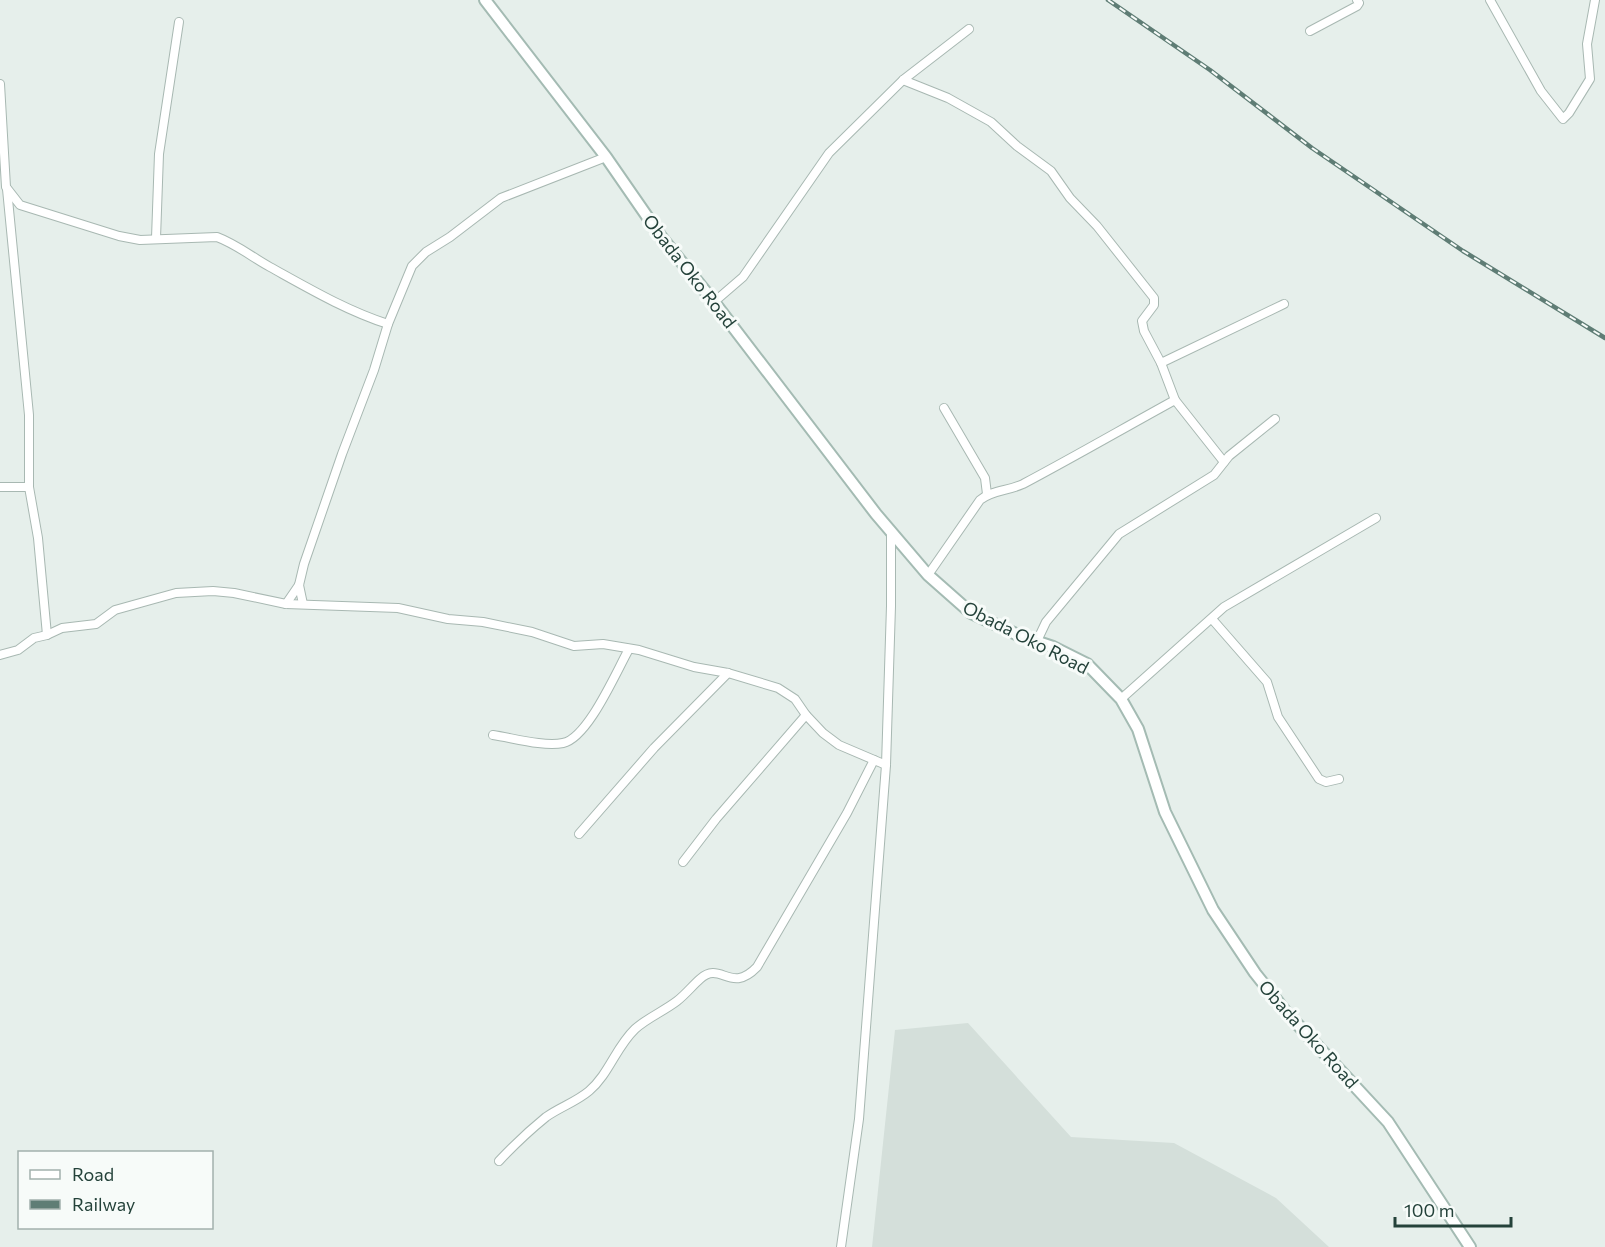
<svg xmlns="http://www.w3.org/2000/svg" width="1605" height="1247" font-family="Commissioner,sans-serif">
<rect width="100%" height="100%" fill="#e6efeb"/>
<polygon fill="#d4dfda" points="968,1023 1071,1137 1174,1143 1276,1198 1329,1247 872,1247 895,1030"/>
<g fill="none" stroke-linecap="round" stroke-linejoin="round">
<defs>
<g id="street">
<polyline points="1490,0 1541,91 1563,119 1569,113 1590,79 1587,44 1595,0"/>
<polyline points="1310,31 1357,6 1359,3 1357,0"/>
<polyline points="903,80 948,98 991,122 1017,146 1051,171 1070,198 1097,226 1154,298 1154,305 1142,321 1144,331 1161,363 1175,400 1224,462"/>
<path d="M0,84L6,187L20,205L119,236L140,240L217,237C236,244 252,257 270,267C308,288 347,311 388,324"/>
<polyline points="156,238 159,154 179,22"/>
<polyline points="714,302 743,277 829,153 903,80 969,29"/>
<polyline points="1161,363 1284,304"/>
<polyline points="944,408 985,478 987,494"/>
<polyline points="0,487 29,487 29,415 7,189"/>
<polyline points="29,487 38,538 47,635"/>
<path d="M928,575L980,500C992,490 1008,491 1023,484C1074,457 1124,428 1175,400"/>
<polyline points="286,604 299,585"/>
<polyline points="303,604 299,585 304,564 342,454 374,370 388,324 412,266 426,252 450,237 501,198 606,157"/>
<polyline points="1212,619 1267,682 1278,717 1319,779 1326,782 1339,779"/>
<polyline points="1037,641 1046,622 1119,534 1214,475 1229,456 1275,419"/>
<polyline points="0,655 18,650 34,638 47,635 62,628 96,624 115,610 176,593 213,591 234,593 286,604 398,608 448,619 483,622 532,632 574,646 603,644 639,650 694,667 728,673 778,688 795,699 806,715 823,733 839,745 886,765"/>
<polyline points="1121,699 1224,607 1376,518"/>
<path d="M493,735C513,738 544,747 563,743C588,738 616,672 629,649"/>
<polyline points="579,834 654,748 728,673"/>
<polyline points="683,862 716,819 806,715"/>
<path d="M499,1161C514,1145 530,1130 546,1117C560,1107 576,1102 589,1091C609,1074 616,1047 635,1029C647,1018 664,1011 677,1001C686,994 692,986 700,979C721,960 730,995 757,967L847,813L874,760"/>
<polyline points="841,1247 859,1119 886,765 891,606 891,532"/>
</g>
<polyline id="secondary" points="485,0 606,157 662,238 714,302 876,514 928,575 971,613 1020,636 1053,647 1087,664 1121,699 1138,729 1165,812 1213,910 1255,973 1286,1012 1388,1122 1470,1247"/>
</defs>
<use href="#street" stroke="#a8b8b2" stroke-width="10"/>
<use href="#secondary" stroke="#a4bbb3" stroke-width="14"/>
<use href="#street" stroke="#fff" stroke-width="8"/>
<use href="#secondary" stroke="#fff" stroke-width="10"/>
<defs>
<polyline id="rail" points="1108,0 1210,70 1312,148 1463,251 1605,338"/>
</defs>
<use href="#rail" stroke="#5f7d75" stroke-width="4.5"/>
<use href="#rail" stroke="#f7fbf9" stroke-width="2" stroke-dasharray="7" stroke-linecap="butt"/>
</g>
<g text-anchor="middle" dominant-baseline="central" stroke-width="6" stroke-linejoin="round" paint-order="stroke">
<g font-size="18" fill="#24423a" stroke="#f7fbf9">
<text transform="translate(690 271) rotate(52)">Obada Oko Road</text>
<text transform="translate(1026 637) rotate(27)">Obada Oko Road</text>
<text transform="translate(1309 1034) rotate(48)">Obada Oko Road</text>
</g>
</g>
<rect x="18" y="1151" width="195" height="78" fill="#f7fbf9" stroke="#a3b1ad" stroke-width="1.5"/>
<rect x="30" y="1170" width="30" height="9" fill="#ffffff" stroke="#a3b1ad" stroke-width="1.5"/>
<text x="72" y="1181" font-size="18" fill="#24423a">Road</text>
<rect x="30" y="1200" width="30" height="9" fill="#5f7d75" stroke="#a3b1ad" stroke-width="1.5"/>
<text x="72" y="1211" font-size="18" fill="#24423a">Railway</text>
<path d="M1395 1217v9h116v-9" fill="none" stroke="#24423a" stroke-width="3"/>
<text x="1404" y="1217" font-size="18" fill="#24423a" stroke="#f7fbf9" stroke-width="4.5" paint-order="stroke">100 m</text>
</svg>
